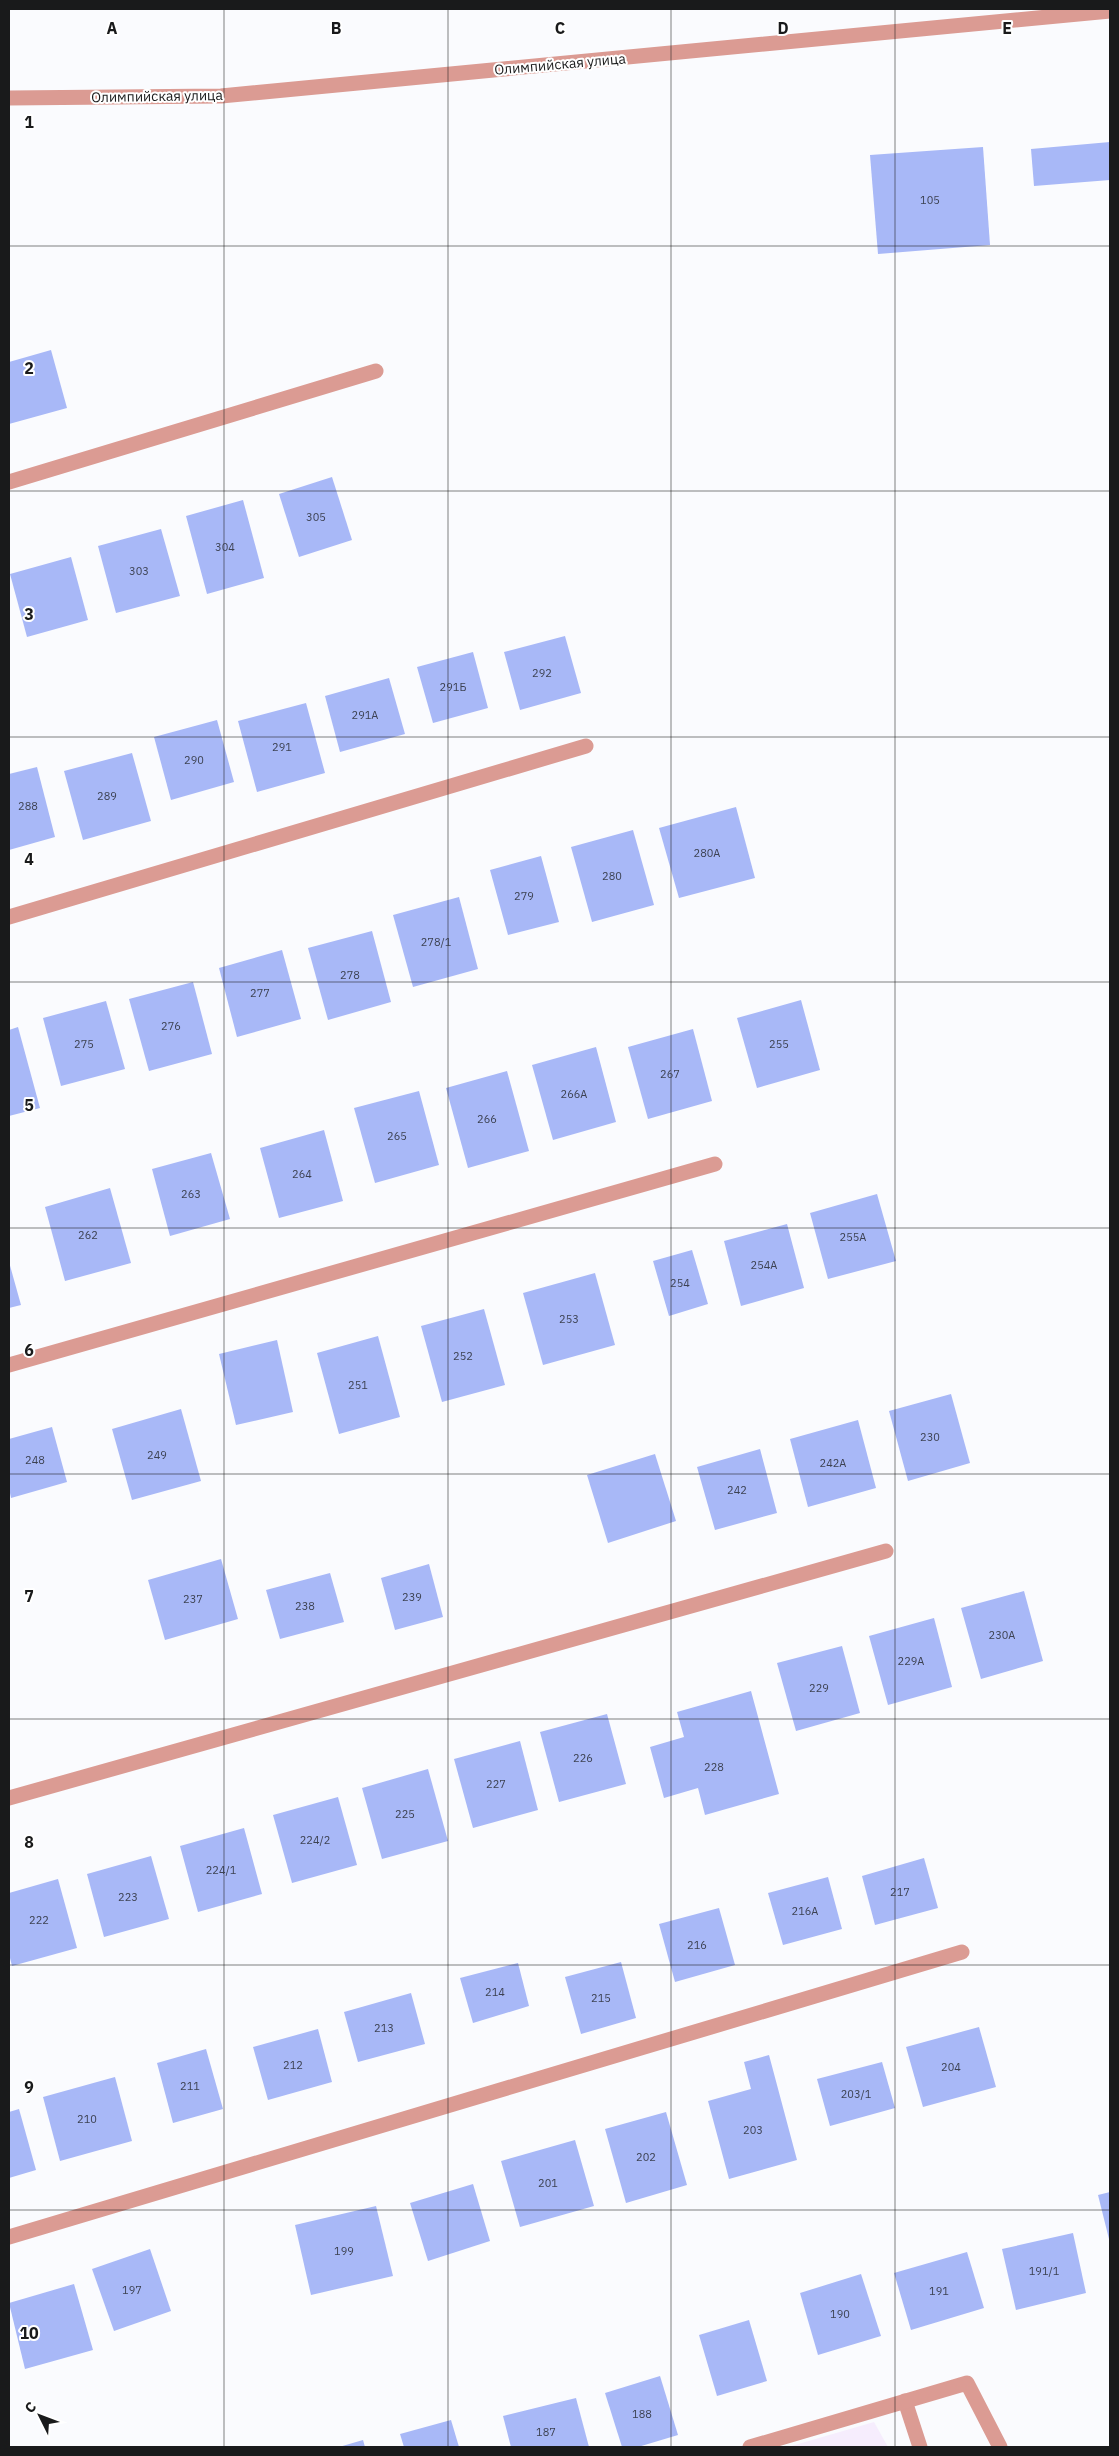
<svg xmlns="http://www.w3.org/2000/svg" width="1119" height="2456" font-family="'IBM Plex Sans',sans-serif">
<rect width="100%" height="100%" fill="#fafbfe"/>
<polygon fill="#f6edfd" points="874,2422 888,2447 788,2447"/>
<g fill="#a8b8f7">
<polygon points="1110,142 1110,180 1034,186 1031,149"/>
<polygon points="983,147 990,245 878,254 870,155"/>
<polygon points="51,350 67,408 9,424 9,362"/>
<polygon points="332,477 352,540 299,557 279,494"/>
<polygon points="243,500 264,578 207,594 186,516"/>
<polygon points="161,529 180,596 116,613 98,546"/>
<polygon points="71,557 88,620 27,637 10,574"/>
<polygon points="565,636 581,693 520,710 504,652"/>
<polygon points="473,652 488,708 433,723 417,667"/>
<polygon points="389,678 405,734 340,752 325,696"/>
<polygon points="306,703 325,773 257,792 238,721"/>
<polygon points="217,720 234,782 171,800 154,737"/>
<polygon points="132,753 151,821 83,840 64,771"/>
<polygon points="37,767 55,837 9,850 9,774"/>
<polygon points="736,807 755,878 679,898 659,828"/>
<polygon points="633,830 654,905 592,922 571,847"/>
<polygon points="541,856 559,922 508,935 490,870"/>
<polygon points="459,897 478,969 413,987 393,915"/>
<polygon points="372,931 391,1002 328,1020 308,948"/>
<polygon points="282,950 301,1019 237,1037 219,968"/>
<polygon points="193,982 212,1054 149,1071 129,999"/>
<polygon points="801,1000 820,1070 757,1088 737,1018"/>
<polygon points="106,1001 125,1069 61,1086 43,1018"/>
<polygon points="18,1027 40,1108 9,1116 9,1030"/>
<polygon points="693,1029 712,1101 648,1119 628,1047"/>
<polygon points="596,1047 616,1122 553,1140 532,1065"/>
<polygon points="507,1071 529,1151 468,1168 446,1088"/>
<polygon points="419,1091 439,1165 375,1183 354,1108"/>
<polygon points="324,1130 343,1201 279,1218 260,1148"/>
<polygon points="211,1153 230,1219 170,1236 152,1169"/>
<polygon points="110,1188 131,1263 65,1281 45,1207"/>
<polygon points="877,1194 896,1261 828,1279 810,1213"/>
<polygon points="787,1224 804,1288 741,1306 724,1241"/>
<polygon points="692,1250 708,1304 669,1316 653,1261"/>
<polygon points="9,1262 21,1305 9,1308"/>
<polygon points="595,1273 615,1345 543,1365 523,1293"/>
<polygon points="484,1309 505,1385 442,1402 421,1326"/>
<polygon points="378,1336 400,1417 339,1434 317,1353"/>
<polygon points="277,1340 293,1412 236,1425 219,1354"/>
<polygon points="951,1394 970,1463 908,1481 889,1411"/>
<polygon points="181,1409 201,1481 132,1500 112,1429"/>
<polygon points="858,1420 876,1488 808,1507 790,1439"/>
<polygon points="52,1427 67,1482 11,1498 9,1488 9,1439"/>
<polygon points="760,1449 777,1513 715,1530 697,1467"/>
<polygon points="655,1454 676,1521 608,1543 587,1475"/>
<polygon points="221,1559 238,1619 165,1640 148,1580"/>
<polygon points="429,1564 443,1617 395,1630 381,1578"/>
<polygon points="330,1573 344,1622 280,1639 266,1590"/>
<polygon points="1024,1591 1043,1661 981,1679 961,1608"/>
<polygon points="934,1618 952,1687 888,1705 869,1636"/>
<polygon points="842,1646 860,1713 796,1731 777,1663"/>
<polygon points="751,1691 779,1794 705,1815 698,1788 664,1798 650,1747 684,1737 677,1712"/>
<polygon points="607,1714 626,1784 559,1802 540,1732"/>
<polygon points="520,1741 538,1810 473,1828 454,1759"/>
<polygon points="428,1769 448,1841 382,1859 362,1788"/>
<polygon points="338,1797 357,1865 292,1883 273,1815"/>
<polygon points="244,1828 262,1894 198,1912 180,1846"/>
<polygon points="151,1856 169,1919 104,1937 87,1874"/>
<polygon points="924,1858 938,1908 875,1925 862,1876"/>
<polygon points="828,1877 842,1929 783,1945 768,1893"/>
<polygon points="58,1879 77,1948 12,1966 9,1954 9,1893"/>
<polygon points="719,1908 735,1965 675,1982 659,1924"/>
<polygon points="621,1962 636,2018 581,2034 565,1977"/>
<polygon points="518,1963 529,2006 473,2023 460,1978"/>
<polygon points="411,1993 425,2044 358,2062 344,2012"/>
<polygon points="979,2027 996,2087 923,2107 906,2047"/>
<polygon points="318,2029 332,2082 268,2100 253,2047"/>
<polygon points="206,2049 223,2109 173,2123 157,2063"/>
<polygon points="769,2055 797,2160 729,2179 708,2101 751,2089 744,2062"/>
<polygon points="882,2062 895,2108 830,2126 817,2079"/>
<polygon points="115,2077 132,2141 60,2161 43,2097"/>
<polygon points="19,2109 36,2170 9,2178 9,2112"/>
<polygon points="666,2112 687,2185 626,2203 605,2129"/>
<polygon points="575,2140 594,2206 520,2227 501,2161"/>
<polygon points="473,2184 490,2241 428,2261 410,2203"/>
<polygon points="1110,2192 1110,2243 1098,2195"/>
<polygon points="376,2206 393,2276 311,2295 295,2225"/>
<polygon points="1073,2233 1086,2293 1016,2310 1002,2249"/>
<polygon points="150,2249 171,2311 114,2331 92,2269"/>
<polygon points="967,2252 984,2308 911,2330 894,2273"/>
<polygon points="861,2274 881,2336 818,2355 800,2293"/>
<polygon points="74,2284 93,2350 25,2369 9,2303"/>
<polygon points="749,2320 767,2381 717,2396 699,2335"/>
<polygon points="660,2376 678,2435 638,2447 622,2447 605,2393"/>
<polygon points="576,2398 589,2447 511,2447 503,2416"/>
<polygon points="451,2420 459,2447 404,2447 400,2434"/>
<polygon points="363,2440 365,2447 339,2447"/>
</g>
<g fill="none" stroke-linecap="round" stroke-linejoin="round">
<g stroke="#db9b93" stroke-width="15">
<polyline points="9,98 221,96 1110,11"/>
<polyline points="9,482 376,371"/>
<polyline points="9,917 586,746"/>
<polyline points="9,1365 715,1164"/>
<polyline points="9,1798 886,1551"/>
<polyline points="9,2237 962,1952"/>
<polyline points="905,2401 920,2447"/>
<polyline points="750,2447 967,2383 1000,2447"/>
</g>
</g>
<path fill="none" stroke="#191a1b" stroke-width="1" stroke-opacity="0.55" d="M224,9V2447M448,9V2447M671,9V2447M895,9V2447M9,246H1110M9,491H1110M9,737H1110M9,982H1110M9,1228H1110M9,1474H1110M9,1719H1110M9,1965H1110M9,2210H1110"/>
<g text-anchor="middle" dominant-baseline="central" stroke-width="4" stroke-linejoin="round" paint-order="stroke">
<g font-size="11" fill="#3d4252">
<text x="930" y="200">105</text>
<text x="316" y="517">305</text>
<text x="225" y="547">304</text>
<text x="139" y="571">303</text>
<text x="542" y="673">292</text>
<text x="453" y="687">291Б</text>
<text x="365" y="715">291А</text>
<text x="282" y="747">291</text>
<text x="194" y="760">290</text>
<text x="107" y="796">289</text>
<text x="28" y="806">288</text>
<text x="707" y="853">280А</text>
<text x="612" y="876">280</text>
<text x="524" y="896">279</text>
<text x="436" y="942">278/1</text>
<text x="350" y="975">278</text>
<text x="260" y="993">277</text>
<text x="171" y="1026">276</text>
<text x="84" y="1044">275</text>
<text x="779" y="1044">255</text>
<text x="670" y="1074">267</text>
<text x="574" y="1094">266А</text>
<text x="487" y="1119">266</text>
<text x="397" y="1136">265</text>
<text x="302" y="1174">264</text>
<text x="191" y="1194">263</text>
<text x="88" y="1235">262</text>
<text x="853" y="1237">255А</text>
<text x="764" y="1265">254А</text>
<text x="680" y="1283">254</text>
<text x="569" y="1319">253</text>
<text x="463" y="1356">252</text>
<text x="358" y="1385">251</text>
<text x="930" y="1437">230</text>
<text x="157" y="1455">249</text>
<text x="35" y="1460">248</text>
<text x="833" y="1463">242А</text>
<text x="737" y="1490">242</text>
<text x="412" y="1597">239</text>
<text x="193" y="1599">237</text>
<text x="305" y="1606">238</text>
<text x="1002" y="1635">230А</text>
<text x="911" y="1661">229А</text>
<text x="819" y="1688">229</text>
<text x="583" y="1758">226</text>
<text x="714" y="1767">228</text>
<text x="496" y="1784">227</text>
<text x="405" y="1814">225</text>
<text x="315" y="1840">224/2</text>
<text x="221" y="1870">224/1</text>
<text x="900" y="1892">217</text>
<text x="128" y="1897">223</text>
<text x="805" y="1911">216А</text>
<text x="39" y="1920">222</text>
<text x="697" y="1945">216</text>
<text x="495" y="1992">214</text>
<text x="601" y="1998">215</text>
<text x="384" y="2028">213</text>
<text x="293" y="2065">212</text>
<text x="951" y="2067">204</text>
<text x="190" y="2086">211</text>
<text x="856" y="2094">203/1</text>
<text x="87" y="2119">210</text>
<text x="753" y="2130">203</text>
<text x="646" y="2157">202</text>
<text x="548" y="2183">201</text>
<text x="344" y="2251">199</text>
<text x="1044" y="2271">191/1</text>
<text x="132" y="2290">197</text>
<text x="939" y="2291">191</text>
<text x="840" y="2314">190</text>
<text x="642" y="2414">188</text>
<text x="546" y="2432">187</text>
</g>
<g font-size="14" fill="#191a1b" stroke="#fff">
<text transform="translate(560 64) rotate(-5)">Олимпийская улица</text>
<text transform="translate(157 96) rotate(-1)">Олимпийская улица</text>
</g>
</g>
<g font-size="16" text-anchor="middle" font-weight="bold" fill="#191a1b" stroke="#fff" stroke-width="4" stroke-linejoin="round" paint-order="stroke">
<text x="112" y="34">A</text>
<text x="336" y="34">B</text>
<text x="560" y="34">C</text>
<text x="783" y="34">D</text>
<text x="1007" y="34">E</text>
<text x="29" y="128">1</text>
<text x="29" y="374">2</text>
<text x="29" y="620">3</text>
<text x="29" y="865">4</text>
<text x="29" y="1111">5</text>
<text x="29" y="1356">6</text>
<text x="29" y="1602">7</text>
<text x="29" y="1848">8</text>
<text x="29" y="2093">9</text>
<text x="29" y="2339">10</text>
</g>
<rect width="1119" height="2456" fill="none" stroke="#191a1b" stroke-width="20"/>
<g transform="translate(40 2416) rotate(312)" stroke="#ffffff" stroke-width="4" paint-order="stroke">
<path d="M0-4L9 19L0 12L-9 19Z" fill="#191a1b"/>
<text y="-8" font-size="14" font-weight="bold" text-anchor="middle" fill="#191a1b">С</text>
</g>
</svg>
